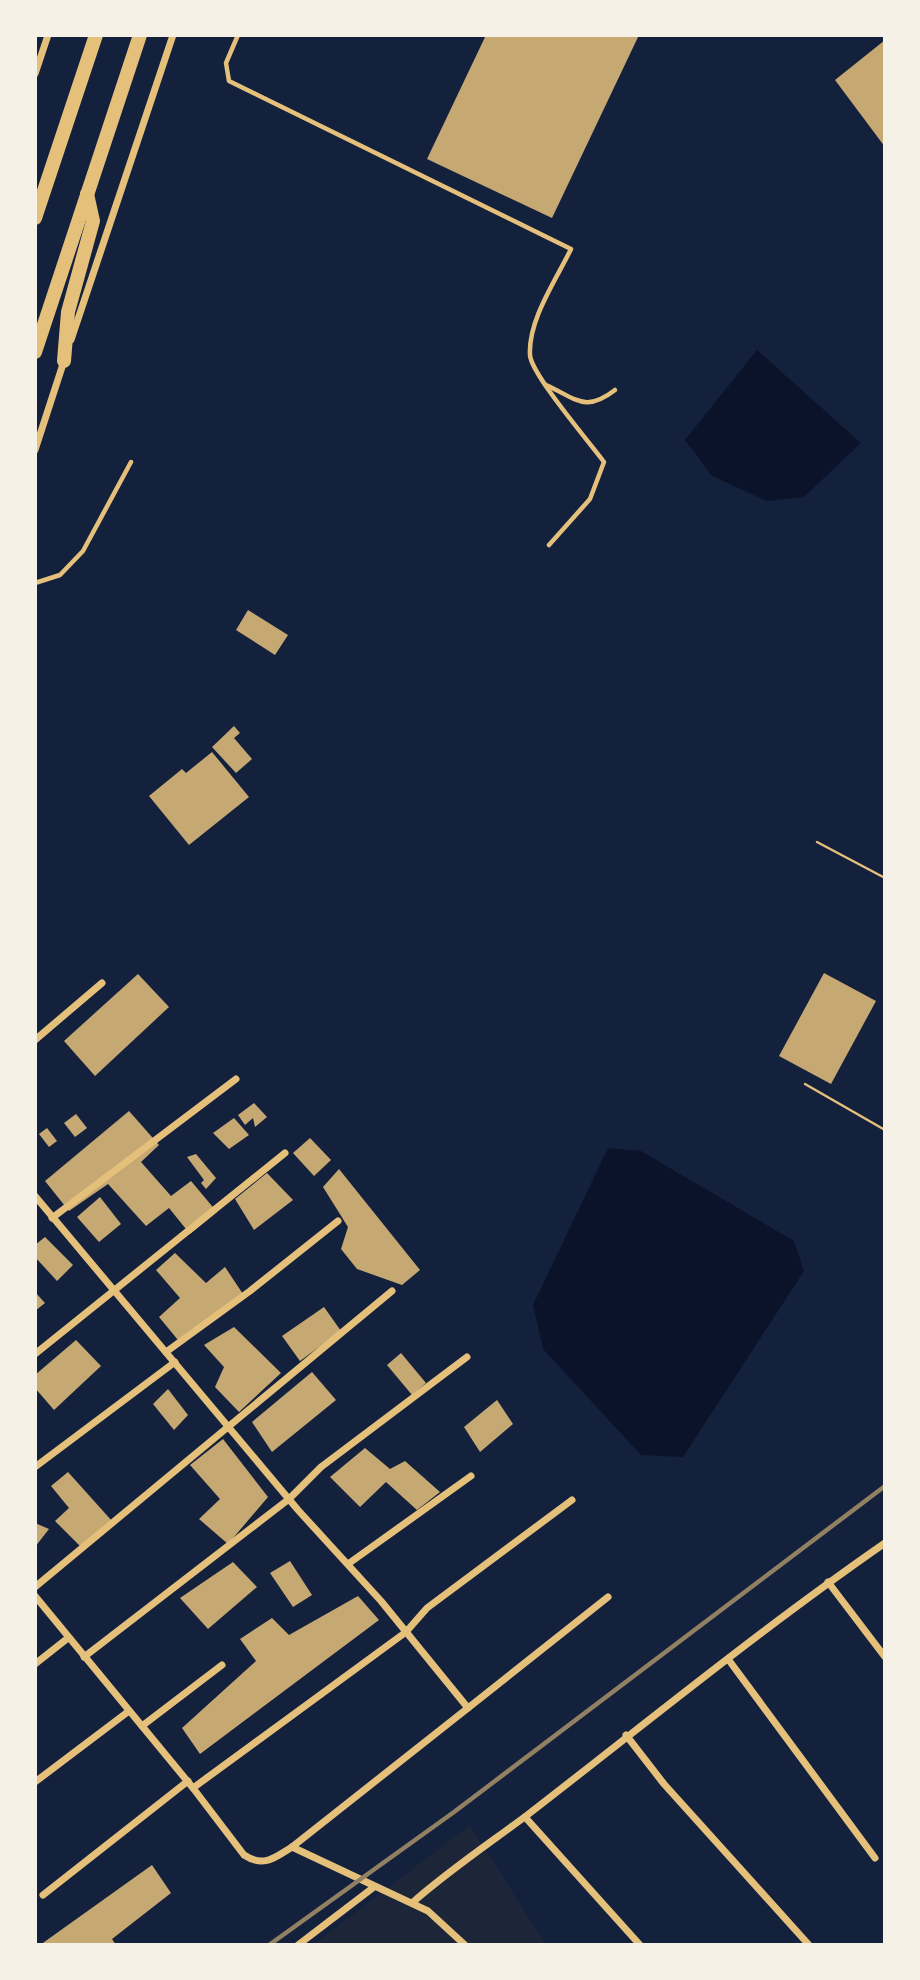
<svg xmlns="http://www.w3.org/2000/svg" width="920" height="1980" font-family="'Titillium Web',sans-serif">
<rect width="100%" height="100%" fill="#14213d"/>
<polygon fill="#1d2539" points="470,1825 546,1945 313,1945"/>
<g fill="#0b132b">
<polygon points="757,350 861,443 804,497 767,501 712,476 685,440"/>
<polygon points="608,1148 641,1151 794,1241 804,1271 683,1457 641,1455 543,1349 533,1305"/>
</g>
<g fill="#c6a872">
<polygon points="486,35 639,35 552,218 427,159"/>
<polygon points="885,40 885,147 835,80"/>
<polygon points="248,610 288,635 275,655 236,630"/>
<polygon points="234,726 240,733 234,738 252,759 236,773 212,747"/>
<polygon points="212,752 249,797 189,845 149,796 182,769 186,773"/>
<polygon points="824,973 876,1001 831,1084 779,1056"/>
<polygon points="138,974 169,1007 95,1076 64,1041"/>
<polygon points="254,1103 267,1117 255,1127 253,1118 245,1125 238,1115"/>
<polygon points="129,1111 159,1145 141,1162 171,1196 191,1181 217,1212 190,1234 169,1208 146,1226 108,1184 69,1211 45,1181"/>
<polygon points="76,1114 87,1128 75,1137 64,1123"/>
<polygon points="234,1118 249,1135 229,1149 213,1133"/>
<polygon points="47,1128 57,1141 49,1147 39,1134"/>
<polygon points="310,1138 331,1160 314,1176 293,1153"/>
<polygon points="196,1154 216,1178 206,1189 201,1183 204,1180 187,1157"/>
<polygon points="339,1169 420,1270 402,1285 357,1269 341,1249 348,1227 323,1187"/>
<polygon points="267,1173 293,1200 254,1230 235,1199"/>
<polygon points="100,1197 121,1224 99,1242 77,1217"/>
<polygon points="45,1237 73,1265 57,1281 35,1257 35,1245"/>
<polygon points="175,1253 206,1283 225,1267 243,1294 178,1340 159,1317 180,1298 156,1270"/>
<polygon points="35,1292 45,1303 35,1311"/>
<polygon points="324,1307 341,1331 300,1361 282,1336"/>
<polygon points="234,1327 281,1373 239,1412 215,1387 224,1367 204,1345"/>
<polygon points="76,1340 101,1366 54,1410 35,1388 35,1375"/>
<polygon points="401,1353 426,1383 412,1395 387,1365"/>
<polygon points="312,1372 336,1400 272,1452 252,1422"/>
<polygon points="168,1389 188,1415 174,1430 153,1404"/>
<polygon points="497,1400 513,1424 480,1452 464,1427"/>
<polygon points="223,1439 268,1497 228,1544 199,1519 220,1499 190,1465"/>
<polygon points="365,1448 390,1469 405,1461 440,1492 417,1510 386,1482 360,1507 330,1477"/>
<polygon points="68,1472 112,1521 82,1548 55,1521 69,1508 51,1486"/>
<polygon points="35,1523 49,1529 35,1547"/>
<polygon points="290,1561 312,1595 293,1607 270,1573"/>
<polygon points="233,1562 257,1587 208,1629 180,1598"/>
<polygon points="358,1596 379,1620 200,1754 182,1728 256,1661 240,1639 272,1618 289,1635"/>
<polygon points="152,1865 171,1893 112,1939 116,1945 40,1945"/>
</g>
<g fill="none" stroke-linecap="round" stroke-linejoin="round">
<g stroke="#e5c07b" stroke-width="2.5">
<polyline points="817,842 885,878"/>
<polyline points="805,1084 885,1130"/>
</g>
<g stroke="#e5c07b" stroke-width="4.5">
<path d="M238,35L226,63L229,81L571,249C556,280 528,320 530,355C531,374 590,443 604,462L590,499L549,545"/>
<path d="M546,385C577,399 585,413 615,390"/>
<polyline points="35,583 60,575 83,551 131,462"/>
</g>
<g stroke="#e5c07b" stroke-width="7">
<polyline points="35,74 48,35"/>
<polyline points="71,340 173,35"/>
<polyline points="35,450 64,361"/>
<polyline points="35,1040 102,983"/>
<path d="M35,1196L298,1510L381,1601L468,1708L292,1847C274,1858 264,1868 244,1855L193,1788L35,1596"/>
<polyline points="52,1218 236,1079"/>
<polyline points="166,1352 250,1291 338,1221"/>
<polyline points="35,1354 285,1153"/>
<polyline points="35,1467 175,1362"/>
<polyline points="348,1564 471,1476"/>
<polyline points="828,1582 885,1657"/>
<polyline points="35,1587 392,1291"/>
<polyline points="84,1657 289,1499 321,1467 467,1357"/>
<polyline points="728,1659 875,1858"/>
<polyline points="35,1664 68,1638"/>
<polyline points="468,1708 608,1597"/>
<polyline points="142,1726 222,1665"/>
<polyline points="626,1735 664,1784 809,1945"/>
<polyline points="35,1782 129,1711"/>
<polyline points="193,1788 406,1632 427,1608 572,1500"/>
<polyline points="525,1817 640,1945"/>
<polyline points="292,1847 428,1911 465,1945"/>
<polyline points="43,1895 188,1781"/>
<path d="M412,1903C448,1871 487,1845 526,1816C645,1724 761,1629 885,1543"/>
<polyline points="298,1945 374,1887"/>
</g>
<g stroke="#e5c07b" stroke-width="14">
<polyline points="35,218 96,35"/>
<polyline points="35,352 140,35"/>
<polyline points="64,361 68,312 93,221 87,194"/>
</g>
<polyline stroke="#918062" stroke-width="4.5" points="269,1945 454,1812 885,1486"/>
</g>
<rect width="920" height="1980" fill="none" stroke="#f6f1e7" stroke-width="74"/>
</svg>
